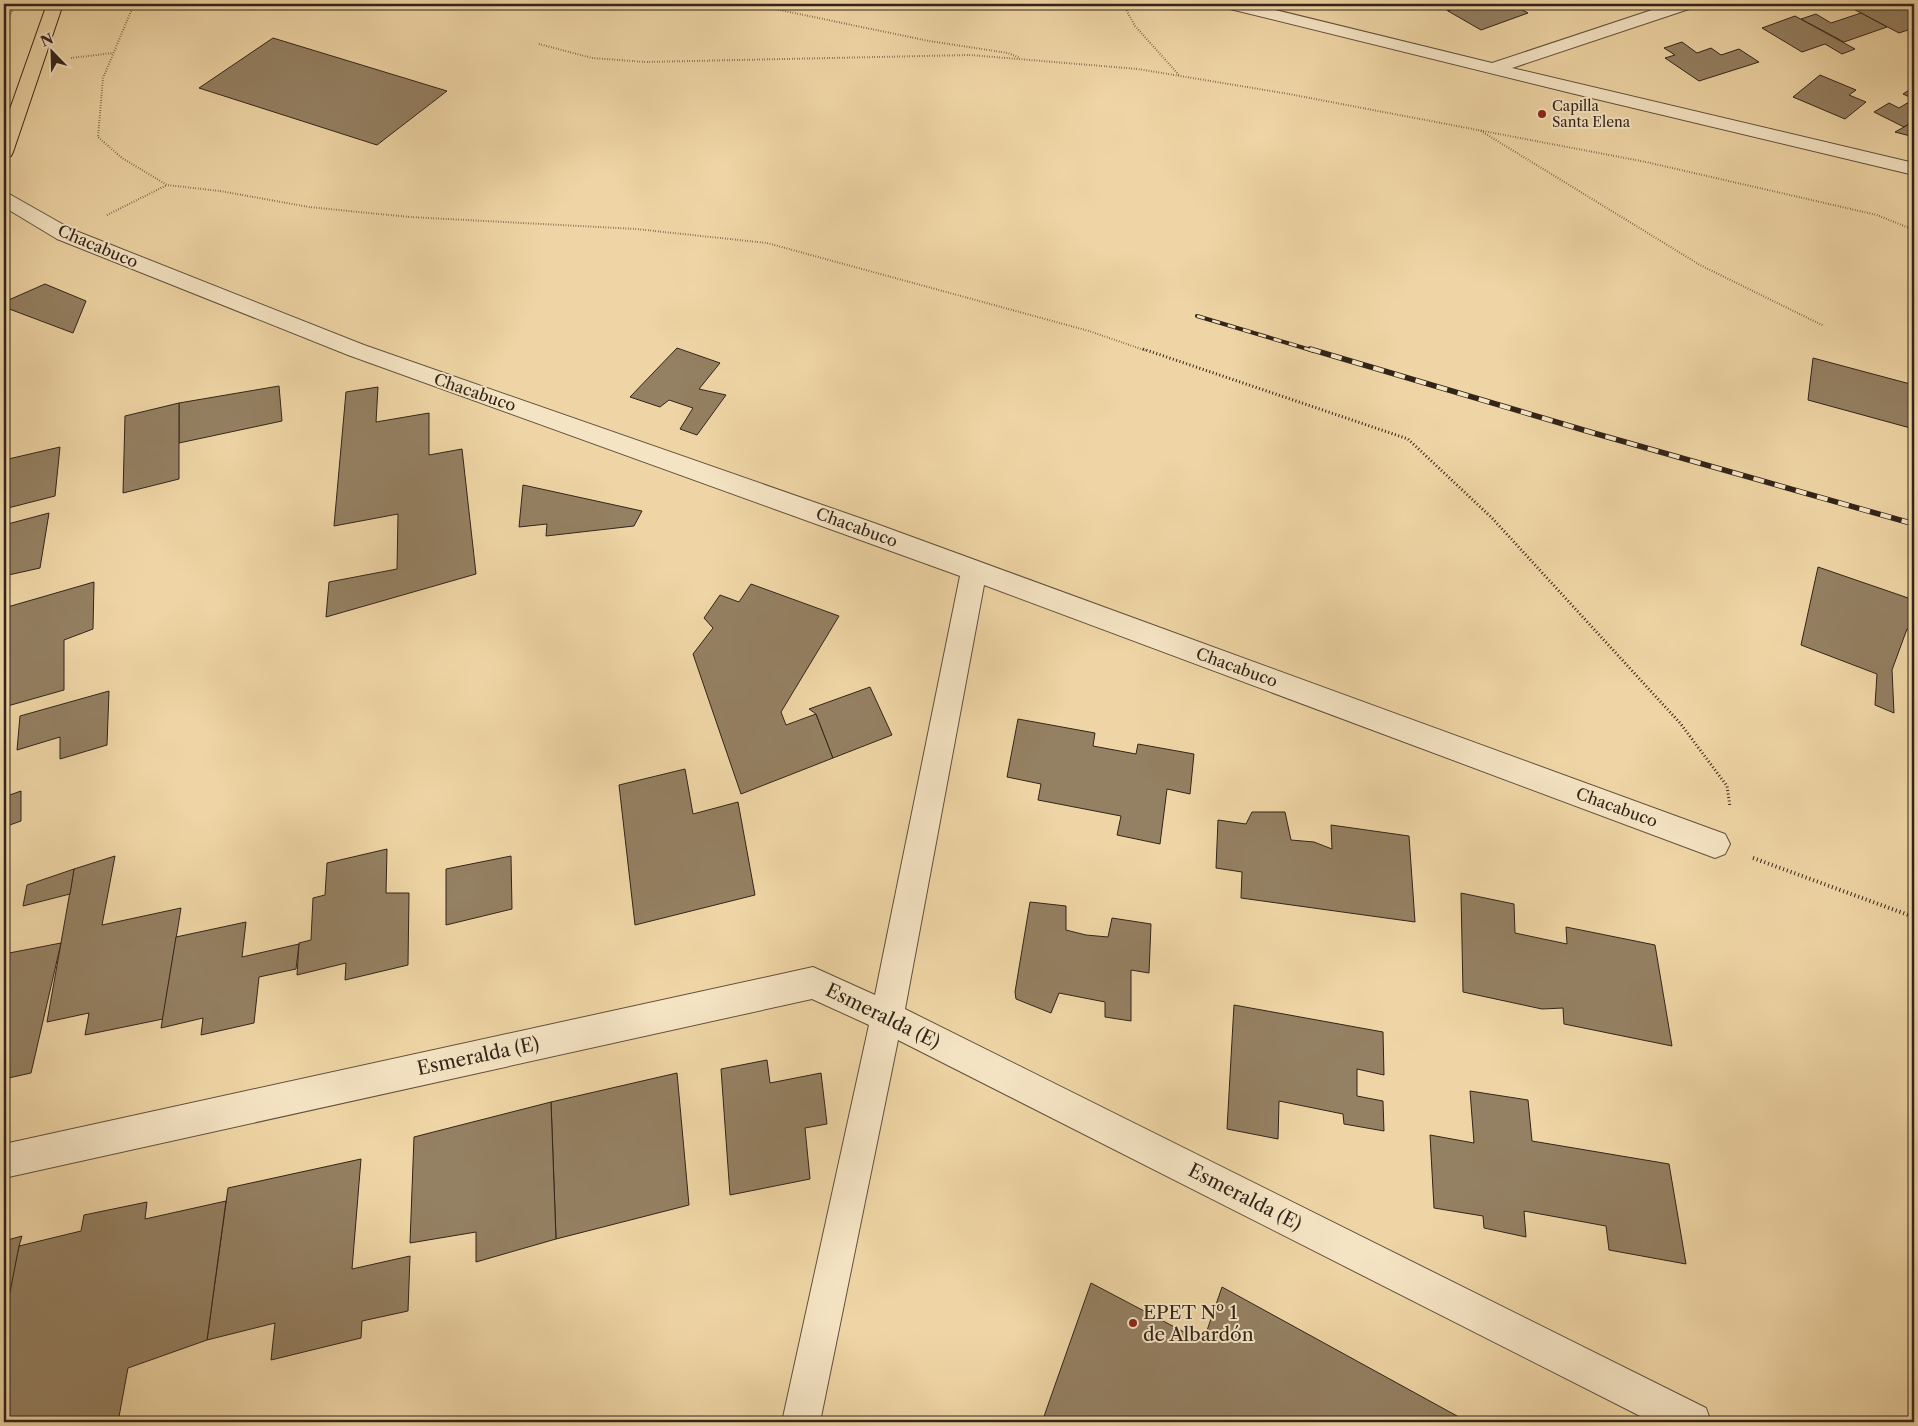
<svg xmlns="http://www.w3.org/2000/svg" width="1918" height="1426" font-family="'Libre Caslon Text',serif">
<rect width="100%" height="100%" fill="#efd5a5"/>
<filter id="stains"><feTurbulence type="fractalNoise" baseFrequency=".004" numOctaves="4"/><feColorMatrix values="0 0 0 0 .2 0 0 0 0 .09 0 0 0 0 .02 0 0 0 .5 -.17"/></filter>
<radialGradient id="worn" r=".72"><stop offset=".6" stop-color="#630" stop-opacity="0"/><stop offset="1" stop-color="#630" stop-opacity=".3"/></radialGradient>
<g fill="#948062" stroke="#322419">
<polygon points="1407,4 1429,4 1415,9"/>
<polygon points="1438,4 1467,4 1448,11"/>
<polygon points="1467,4 1512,4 1528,13 1481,30 1448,11"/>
<polygon points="1844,4 1914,4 1914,28 1899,33"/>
<polygon points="1861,13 1887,27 1844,42 1801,19 1816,14 1831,23"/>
<polygon points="1795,16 1855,49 1842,54 1825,44 1802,52 1762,28"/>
<polygon points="273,38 447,91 377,145 199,88"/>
<polygon points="1682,42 1697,53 1711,48 1721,55 1739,49 1759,62 1699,81 1665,58 1675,55 1664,48"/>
<polygon points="1820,75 1856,90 1849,95 1866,102 1845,119 1793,97"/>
<polygon points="1914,87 1914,121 1904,127 1874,112 1889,103 1899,108 1914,99 1903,94"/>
<polygon points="1914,121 1914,137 1895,132 1904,127"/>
<polygon points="45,284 86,301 73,333 4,307 4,302"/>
<polygon points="677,348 720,363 699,389 726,395 697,435 680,429 693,408 669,400 660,407 630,397"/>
<polygon points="1813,358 1914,385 1914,429 1808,400"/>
<polygon points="279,386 282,421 179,443 179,403"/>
<polygon points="378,387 376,422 429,413 429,455 462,449 476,574 326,617 329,582 397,569 398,514 334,526 346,392"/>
<polygon points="179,403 179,479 123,493 125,416"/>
<polygon points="60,447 55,496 4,509 4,460"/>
<polygon points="523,485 642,511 634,526 546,536 547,524 519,527"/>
<polygon points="49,513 40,568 4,576 4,525"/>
<polygon points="1818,567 1914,600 1914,631 1907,629 1892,670 1894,713 1875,705 1877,674 1801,645"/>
<polygon points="94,582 93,629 64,640 64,690 4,707 4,608"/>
<polygon points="751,584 839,616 781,712 786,725 816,714 833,758 741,794 693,654 713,628 704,618 720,595 739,602"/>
<polygon points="870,687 892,735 833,758 816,714 809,709"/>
<polygon points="109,691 107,745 60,759 60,737 17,750 20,716"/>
<polygon points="1018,719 1095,733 1093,746 1136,754 1138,744 1194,754 1190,794 1167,789 1160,844 1117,835 1121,816 1038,800 1041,784 1007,777"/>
<polygon points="685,769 693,814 738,802 755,895 635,925 619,785"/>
<polygon points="21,791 21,821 4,827 4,797"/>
<polygon points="1252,812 1285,812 1291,840 1314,842 1332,849 1331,825 1409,836 1415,922 1241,898 1242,872 1216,868 1218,820 1246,824"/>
<polygon points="387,849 386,893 409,893 408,965 345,980 346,963 297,975 299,943 311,940 313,898 325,895 327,863"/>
<polygon points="115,856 102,925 181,908 163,1019 85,1035 89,1013 47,1022 74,869"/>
<polygon points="511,856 512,909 446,925 446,869"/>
<polygon points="74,869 70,894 23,906 27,885"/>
<polygon points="1461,893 1514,904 1515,933 1567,944 1566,927 1655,945 1672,1046 1564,1024 1563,1008 1542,1009 1463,992"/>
<polygon points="1030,902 1066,906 1066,930 1086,935 1108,937 1112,918 1151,924 1149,973 1131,970 1131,1021 1105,1017 1105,1002 1059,993 1051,1013 1016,999 1015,992"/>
<polygon points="246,922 242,957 299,944 296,969 259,977 254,1023 201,1035 203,1018 161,1028 176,937"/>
<polygon points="61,943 31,1073 4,1079 4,954"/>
<polygon points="1234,1005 1383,1032 1384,1075 1357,1069 1357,1096 1383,1101 1384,1131 1344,1124 1343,1114 1279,1101 1278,1139 1227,1129"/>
<polygon points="767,1060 770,1083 821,1073 827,1124 805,1128 810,1179 730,1195 721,1069"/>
<polygon points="677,1073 689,1205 556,1239 551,1102"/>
<polygon points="1470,1091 1528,1100 1532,1141 1669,1164 1686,1264 1609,1250 1606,1226 1524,1211 1526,1237 1484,1228 1483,1216 1434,1208 1430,1135 1474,1143"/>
<polygon points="551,1102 556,1239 476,1262 476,1232 410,1243 414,1137"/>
<polygon points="361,1159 352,1269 410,1256 408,1311 362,1321 361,1338 271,1360 275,1323 207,1340 228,1188"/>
<polygon points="226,1201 207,1340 128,1368 118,1422 4,1422 4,1317 19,1246 81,1231 84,1215 147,1202 145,1219"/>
<polygon points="22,1236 19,1246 4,1323 4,1241"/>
<polygon points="1091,1283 1203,1342 1222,1287 1468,1422 1042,1422"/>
</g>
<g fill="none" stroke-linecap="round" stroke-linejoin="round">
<defs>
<g id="minor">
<polygon points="1224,4 1251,4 1492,63 1670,4 1694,4 1692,8 1512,68 1914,163 1914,175 1575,94 1226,8"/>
<polygon points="4,193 11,195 71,229 364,345 874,523 1725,834 1730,844 1725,854 1715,858 984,585 905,1009 1706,1408 1711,1422 1652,1422 898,1040 820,1422 782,1422 869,1025 812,999 4,1178 4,1144 813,967 875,995 960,576 348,355 57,239 4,207"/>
</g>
<polygon id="major" points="47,4 63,4 13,152 11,156 4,158 4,126"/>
</defs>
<use href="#minor" stroke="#61503c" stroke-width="2"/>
<use href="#major" stroke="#322419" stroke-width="2"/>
<g stroke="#322419" stroke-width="2" stroke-dasharray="0.5 2" stroke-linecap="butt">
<polyline points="134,4 103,78 98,137 122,158 167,185 220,191 309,207 410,217 636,229 767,243 1089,331 1147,351"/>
<polyline points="751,4 929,41 1008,53 1020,58"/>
<polyline points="1123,4 1135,26 1179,75"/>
<polyline points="4,30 15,4"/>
<polyline points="539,44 592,58 645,62 970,55 1138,69 1289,94 1646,162 1877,215 1914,230"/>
<polyline points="71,58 113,53"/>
<polyline points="1481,131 1700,265 1824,326"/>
<polyline points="107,215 167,185"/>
</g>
<polyline stroke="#322419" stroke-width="3" stroke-dasharray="1 2.5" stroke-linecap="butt" points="1143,349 1408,439 1492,518 1680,723 1727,786 1730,807"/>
<polyline stroke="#322419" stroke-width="4" stroke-dasharray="1 3" stroke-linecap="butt" points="1753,858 1914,917"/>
<use href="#minor" fill="#f5e4c4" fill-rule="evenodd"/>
<use href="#major" fill="#efd5a5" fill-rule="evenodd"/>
<defs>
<polyline id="rail-far1" points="1197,316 1314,351"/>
<polyline id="rail" points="1310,349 1597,434 1914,524"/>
</defs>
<use href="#rail-far1" stroke="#322419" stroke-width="4"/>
<use href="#rail" stroke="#322419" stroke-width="5.5"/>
<use href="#rail-far1" stroke="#f5e4c4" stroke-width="2.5" stroke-dasharray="8" stroke-linecap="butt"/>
<use href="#rail" stroke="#f5e4c4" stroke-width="4" stroke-dasharray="11" stroke-linecap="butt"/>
</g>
<g fill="#8f2418" stroke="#f5e4c4" stroke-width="2">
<circle cx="1542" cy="114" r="5"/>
<circle cx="1133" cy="1323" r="5"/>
</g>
<g text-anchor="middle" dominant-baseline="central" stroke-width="4" stroke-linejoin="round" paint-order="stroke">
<g font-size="14" fill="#322419" stroke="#f5e4c4" text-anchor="start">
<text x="1552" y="106">Capilla<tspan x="1552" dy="16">Santa Elena</tspan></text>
</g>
<g font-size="16" fill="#322419" stroke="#f5e4c4">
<text transform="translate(98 246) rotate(23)">Chacabuco</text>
<text transform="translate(475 392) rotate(19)">Chacabuco</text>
<text transform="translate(857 527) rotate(20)">Chacabuco</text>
<text transform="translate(1237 667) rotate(20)">Chacabuco</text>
<text transform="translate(1617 807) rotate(20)">Chacabuco</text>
</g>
<g font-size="19" fill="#322419" stroke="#f5e4c4">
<text transform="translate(883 1016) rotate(26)">Esmeralda (E)</text>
<text transform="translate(478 1056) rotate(-12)">Esmeralda (E)</text>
<text transform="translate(1245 1197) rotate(27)">Esmeralda (E)</text>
</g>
<g font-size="19" fill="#322419" stroke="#f5e4c4" text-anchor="start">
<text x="1143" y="1312">EPET Nº 1<tspan x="1143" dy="22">de Albardón</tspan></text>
</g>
</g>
<rect width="1918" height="1426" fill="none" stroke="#efd5a5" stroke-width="20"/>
<rect x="5" y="5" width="1908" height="1416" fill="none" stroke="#322419" stroke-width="2.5"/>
<rect x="10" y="10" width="1898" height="1406" fill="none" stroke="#322419"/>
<g transform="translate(52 52) rotate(337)" stroke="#f5e4c4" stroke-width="4" paint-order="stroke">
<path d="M0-4L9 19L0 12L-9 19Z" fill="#322419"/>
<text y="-8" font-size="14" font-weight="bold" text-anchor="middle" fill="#322419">N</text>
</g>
<rect width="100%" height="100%" filter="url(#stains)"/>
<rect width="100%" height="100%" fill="url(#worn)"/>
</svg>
